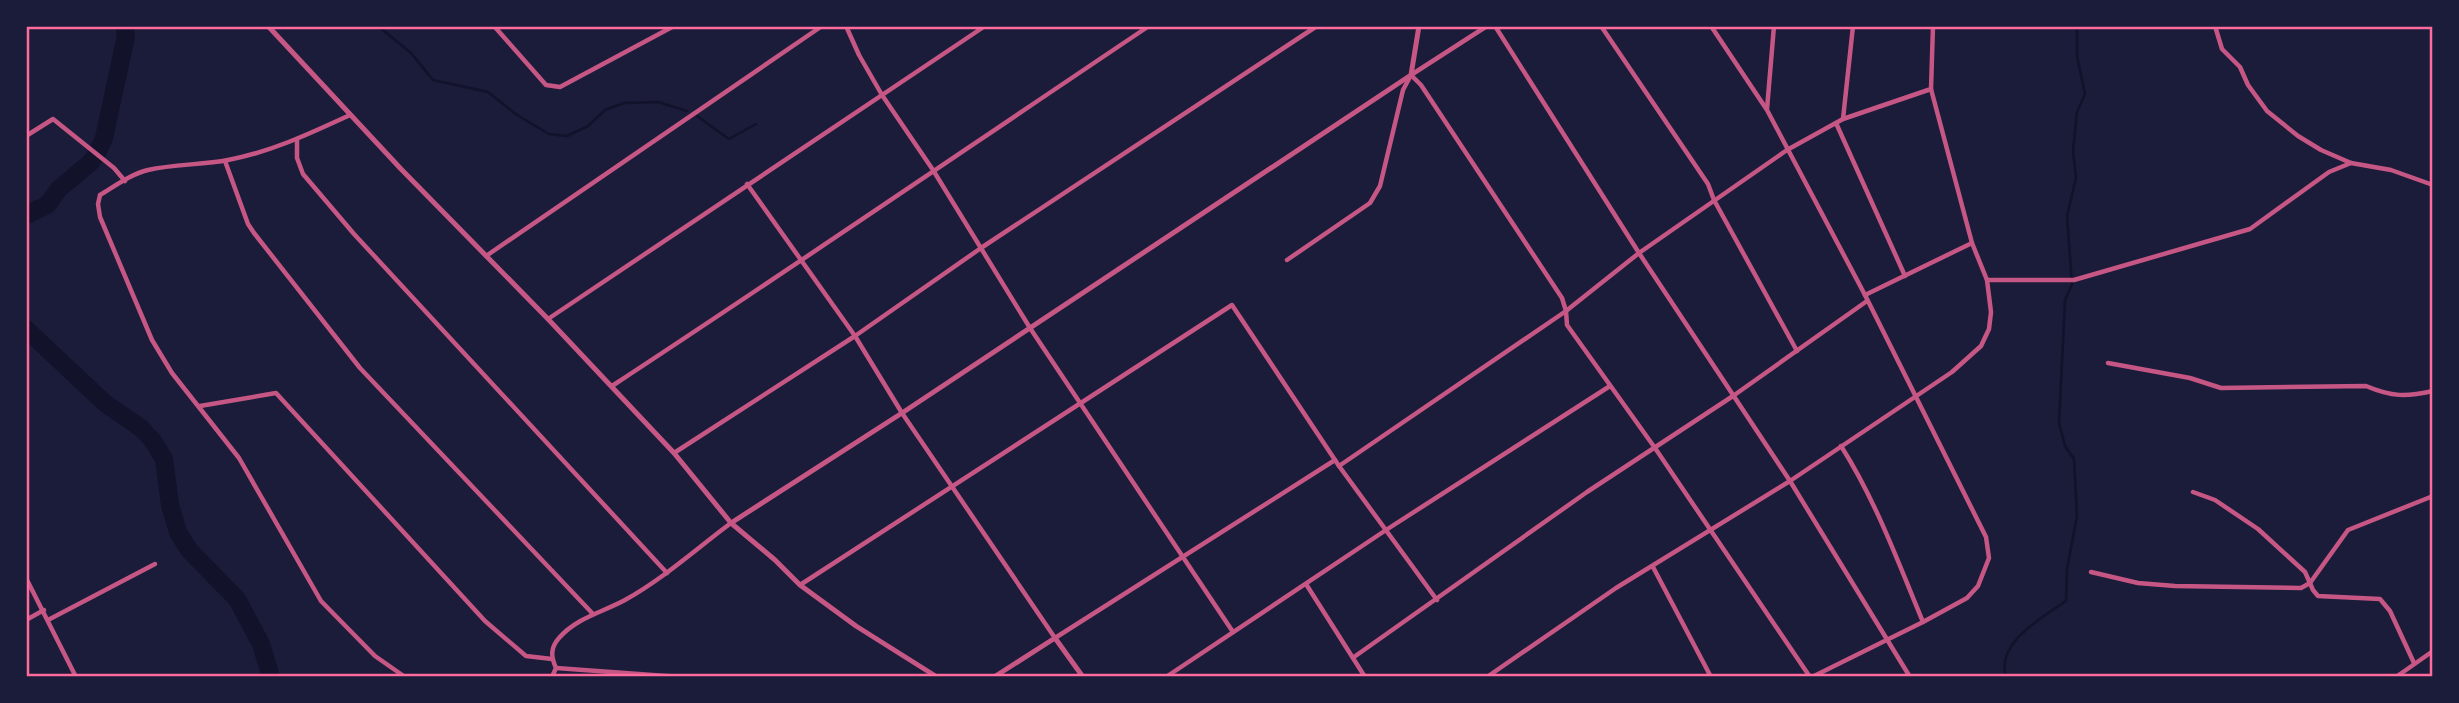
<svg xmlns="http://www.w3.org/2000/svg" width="2459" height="703" font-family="Manrope,sans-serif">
<rect width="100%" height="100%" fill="#1b1b3a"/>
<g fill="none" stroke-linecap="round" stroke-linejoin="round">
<g stroke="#12122b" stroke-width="2.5">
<polyline points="378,26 411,53 433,80 488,92 517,115 549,134 567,136 588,126 605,110 624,103 658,102 687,111"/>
<polyline points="697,116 729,139 756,124"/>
<path d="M2006,677C1995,643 2043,617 2066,601L2067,569L2077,516L2074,459L2065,446L2059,423L2065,300L2072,284L2067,216L2076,178L2073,151L2077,112L2085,94L2077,56V26"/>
</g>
<g stroke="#12122b" stroke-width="18">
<polyline points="26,215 47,205 59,189 91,162 96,155 104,138 126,36 124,26"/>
<polyline points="26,329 106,404 141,428 153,441 164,459 170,505 178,532 189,550 237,599 261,644 271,677"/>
</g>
<g stroke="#c65784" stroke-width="4.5">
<polyline points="494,26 546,85 560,87 674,26"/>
<polyline points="846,26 859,55 882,95 933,170 1030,328 1233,632"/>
<polyline points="1495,26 1639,253 1790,481 1910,677"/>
<polyline points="1601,26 1708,184 1714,200 1797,351"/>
<polyline points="1711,26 1767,110 1865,295 1986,537 1989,558 1978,586 1967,598 1923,622 1812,677"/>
<polyline points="2215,26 2222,49 2240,67 2248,85 2267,111 2298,136 2321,150 2351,163 2391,170 2433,185"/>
<polyline points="1411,75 1421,85 1562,298 1566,311 1567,325 1655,448 1810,677"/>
<polyline points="1767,109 1774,26"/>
<path d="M350,115C311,133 271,152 228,160C202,165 174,164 148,170C131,174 115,186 100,195L98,204L100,217L152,340L172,373L239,458L321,601L375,656L405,677"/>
<polyline points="1843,119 1853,26"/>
<polyline points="1836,123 1905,276"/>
<polyline points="26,136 53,119 114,168 125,181"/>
<polyline points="297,139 297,158 303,174 354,234 667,573"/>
<polyline points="225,161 248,224 254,233 360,368 593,614"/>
<polyline points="747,184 855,336 902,413 1055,638 1335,460"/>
<polyline points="486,256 822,26"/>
<polyline points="1287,260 1370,203 1380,186 1403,90 1411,75 1487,26"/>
<polyline points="1987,280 2074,280 2250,229 2329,172 2351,163"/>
<polyline points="1865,295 1972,243"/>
<polyline points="548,319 985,26"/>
<path d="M2108,363L2190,378L2221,388L2366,386C2392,397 2406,397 2433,391"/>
<path d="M612,386C792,268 970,146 1149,26"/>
<polyline points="200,406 276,393 485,621 526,656 552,659"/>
<path d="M1841,446C1876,501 1898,562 1923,622"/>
<polyline points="674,453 855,336 981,248 1317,26"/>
<polyline points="1339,466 1566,311 1639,253 1787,150 1843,119 1931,89 1933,26"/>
<polyline points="2193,492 2215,500 2258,529 2305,572 2313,590 2318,596 2380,599 2390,611 2414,663"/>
<polyline points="1653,567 1711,677"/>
<polyline points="2091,572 2138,583 2175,586 2301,588 2310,583 2348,530 2433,496"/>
<polyline points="26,578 76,677"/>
<polyline points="1306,584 1365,677"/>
<polyline points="800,585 1232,305 1339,466 1437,600"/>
<polyline points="26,620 44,610"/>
<polyline points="48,620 155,564"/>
<polyline points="1354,657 1587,492 1733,396 1867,301"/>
<polyline points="556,668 680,677"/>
<path d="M552,677L556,668C551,657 550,648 559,638C576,618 603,612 625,600C663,579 696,549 731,523"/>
<polyline points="1166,677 1386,530 1610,386"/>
<polyline points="1487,677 1616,588 1790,481 1952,372 1981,346 1989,329 1991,312 1987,280 1972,243 1931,89"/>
<polyline points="2396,677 2433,651"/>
</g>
<g stroke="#c65784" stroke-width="5">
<polyline points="268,26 401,169 548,319 642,419 674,453 731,523 775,560 800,585 856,626 937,677"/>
<polyline points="731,523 902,413 1411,75 1419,26"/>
<polyline points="994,677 1055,638 1083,677"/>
</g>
</g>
<rect width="2459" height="703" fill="none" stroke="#1b1b3a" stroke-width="56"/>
<rect x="28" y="28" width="2403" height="647" fill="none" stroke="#ff6b9d" stroke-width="2.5"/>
</svg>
